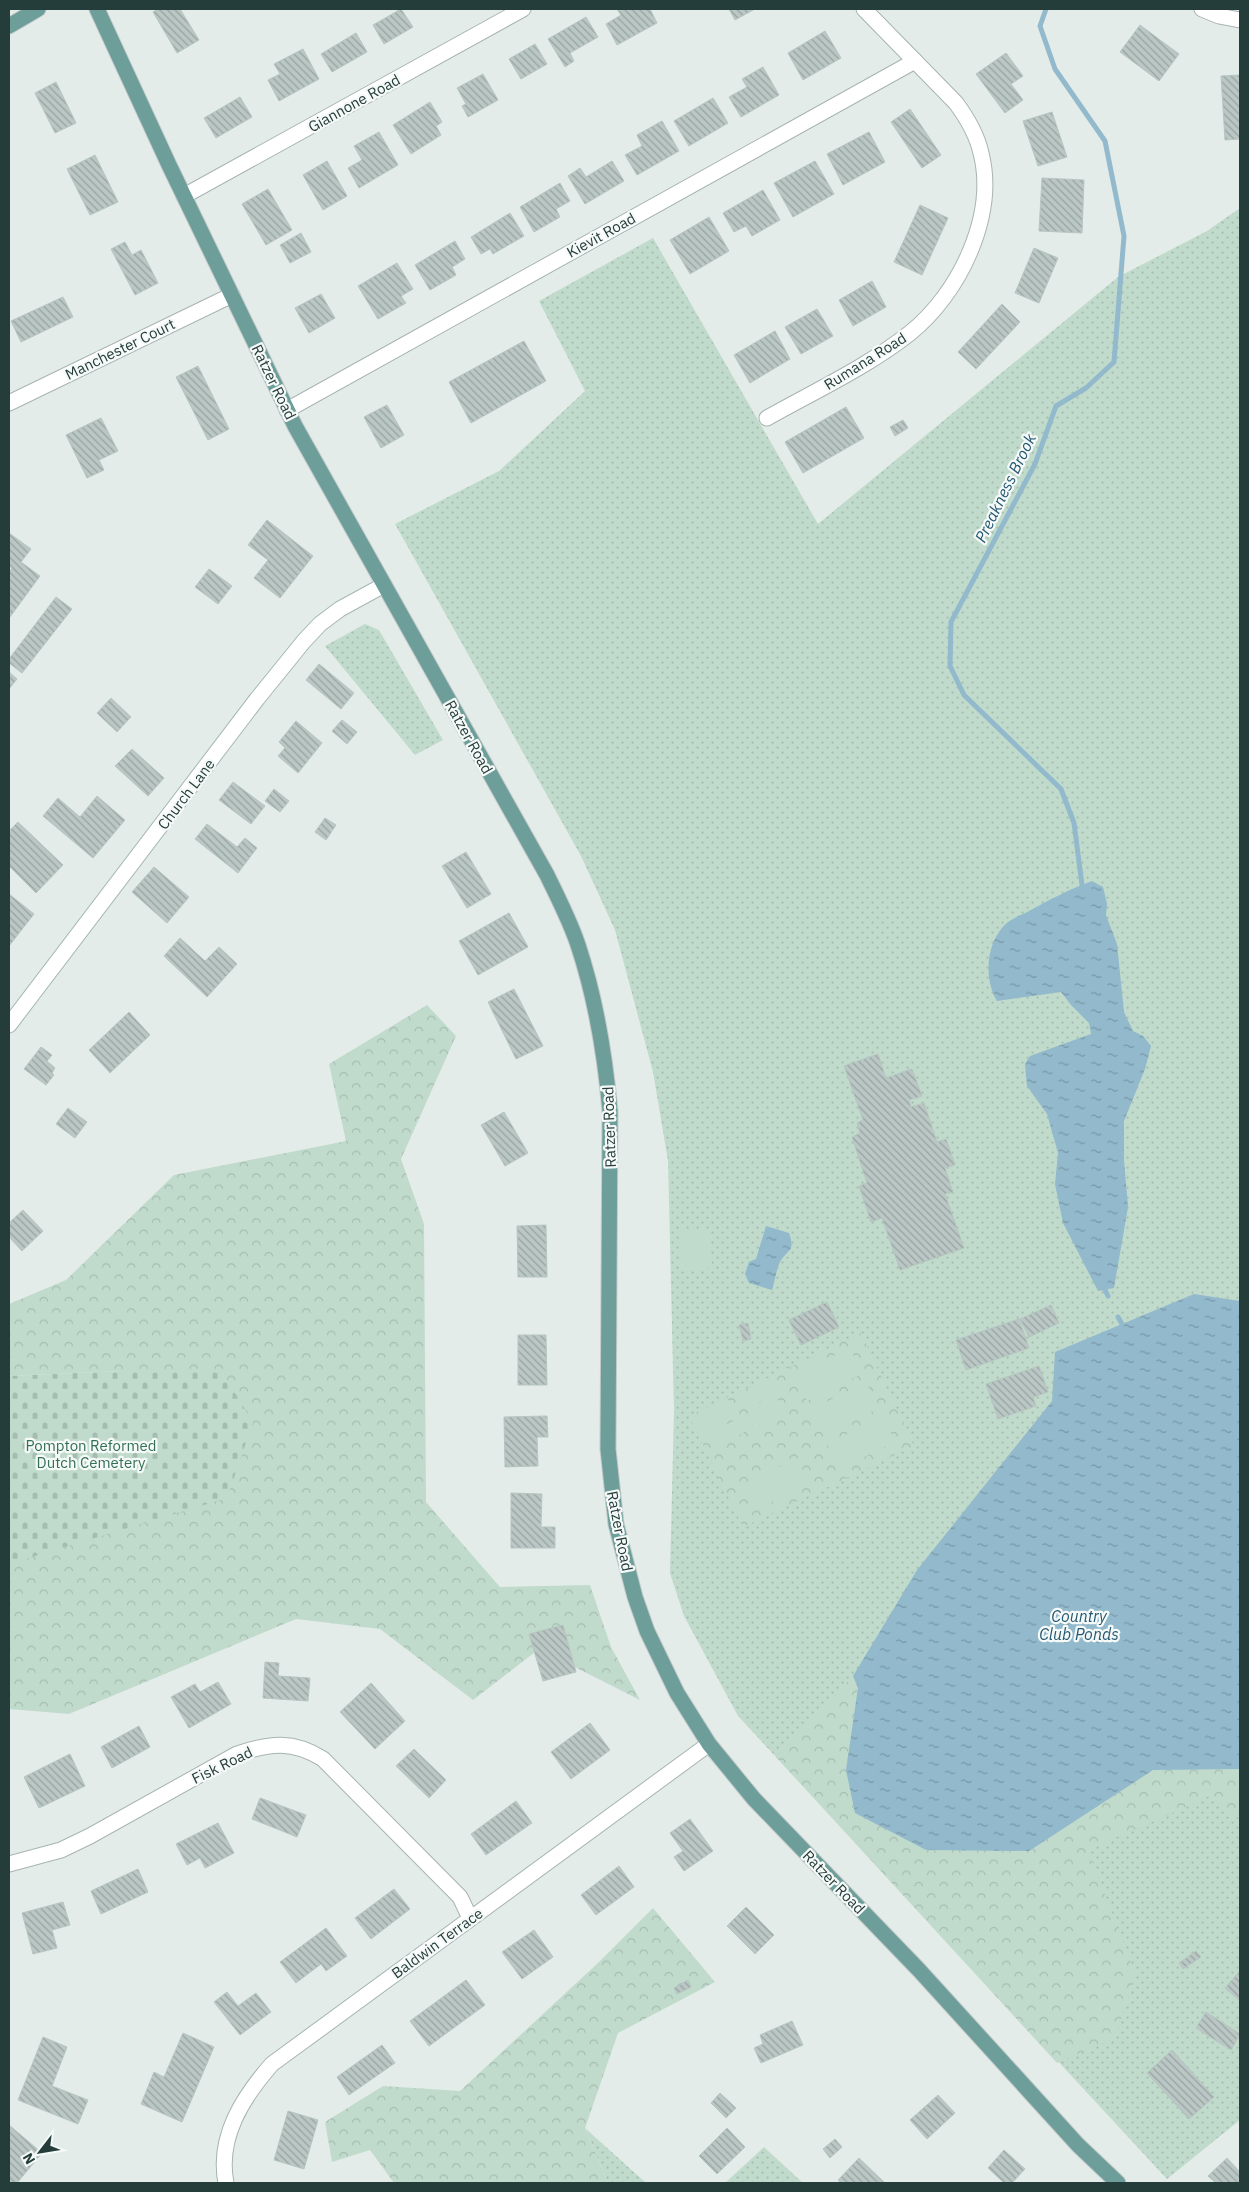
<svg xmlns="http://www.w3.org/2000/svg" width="1249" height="2192" font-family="'IBM Plex Sans',sans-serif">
<defs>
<pattern id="grass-dots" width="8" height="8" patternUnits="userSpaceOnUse" patternTransform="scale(1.25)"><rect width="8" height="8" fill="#c0dbcc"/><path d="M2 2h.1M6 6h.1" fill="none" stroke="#a5bdb0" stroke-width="1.8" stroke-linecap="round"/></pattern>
<pattern id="forest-crowns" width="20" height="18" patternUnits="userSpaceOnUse" patternTransform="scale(1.25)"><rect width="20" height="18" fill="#c0dbcc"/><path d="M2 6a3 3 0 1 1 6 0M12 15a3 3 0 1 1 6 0" fill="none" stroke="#a5bdb0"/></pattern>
<pattern id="cemetery-stones" width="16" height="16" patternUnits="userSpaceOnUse" patternTransform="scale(1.25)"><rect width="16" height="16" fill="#c0dbcc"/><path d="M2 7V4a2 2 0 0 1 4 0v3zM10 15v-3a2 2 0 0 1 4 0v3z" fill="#a5bdb0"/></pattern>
<pattern id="water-ripples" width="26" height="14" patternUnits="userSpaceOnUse" patternTransform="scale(1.25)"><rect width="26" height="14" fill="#92b9cc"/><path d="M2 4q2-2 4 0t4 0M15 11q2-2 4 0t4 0" fill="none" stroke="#7798a7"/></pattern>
<pattern id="building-back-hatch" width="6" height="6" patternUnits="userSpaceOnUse" patternTransform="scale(1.25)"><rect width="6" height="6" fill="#bac7c4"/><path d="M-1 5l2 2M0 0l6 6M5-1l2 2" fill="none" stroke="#97a3a0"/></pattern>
</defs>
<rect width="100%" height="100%" fill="#e4ecea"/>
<g fill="url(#grass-dots)">
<polygon points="1240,208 1240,2120 1167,2179 738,1716 684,1616 670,1573 674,1411 668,1161 653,1072 615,930 581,856 395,524 499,471 585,391 539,301 653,238 818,524 1118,277 1207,231"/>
<polygon points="365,624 379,630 443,740 415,755 325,646"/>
<polygon points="585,2128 646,2183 608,2183"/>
<polygon points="764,2147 803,2183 725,2183"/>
</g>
<g fill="url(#forest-crowns)">
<polygon points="427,1005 456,1036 401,1159 424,1224 426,1502 500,1587 590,1585 611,1647 640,1700 539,1649 473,1700 380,1629 296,1619 69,1714 9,1709 9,1564 122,1371 9,1376 9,1304 66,1280 174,1175 346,1141 329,1064"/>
<polygon points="861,1333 914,1446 743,1527 689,1416"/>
<polygon points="853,1676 858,1688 846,1770 1029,1851 1153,1770 1240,1769 1240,1819 1209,1796 1088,1851 1136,1975 1115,2038 1057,2063 776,1757"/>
<polygon points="653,1908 715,1982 618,2033 585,2128 608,2183 394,2183 370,2150 332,2162 325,2122 383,2086 460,2091 599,1962"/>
</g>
<polygon fill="url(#cemetery-stones)" points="220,1369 253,1422 227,1498 9,1564 9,1376 122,1371"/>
<g fill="#c0dbcc">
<polygon points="709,1229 712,1268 682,1270 679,1231"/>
<polygon points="850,1348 862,1374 807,1401 794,1376"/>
<polygon points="770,1380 776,1394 745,1409 738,1395"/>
<polygon points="866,1382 879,1408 823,1435 810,1410"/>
<polygon points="729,1400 735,1414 704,1429 697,1415"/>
<polygon points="779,1400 785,1414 754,1428 747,1414"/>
<polygon points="883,1417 895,1442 840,1469 827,1444"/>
<polygon points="738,1419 744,1433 713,1448 706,1434"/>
<polygon points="797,1458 809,1483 754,1511 741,1485"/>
</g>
<g fill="url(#water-ripples)">
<path d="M1092,881L1103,887L1107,904L1106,915L1117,944L1124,1012L1133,1031L1143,1036L1151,1046L1145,1069L1124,1121V1160L1128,1207L1114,1288L1098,1291L1063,1223L1055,1184L1058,1153L1047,1114L1027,1086L1025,1064L1030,1056L1091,1034L1089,1023L1071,1005L1061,992L997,1001C983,978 986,940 1008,922C1013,918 1022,915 1029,911C1049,900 1070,889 1092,881Z"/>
<path d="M766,1226L789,1233C796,1253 787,1249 780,1262C776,1270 775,1281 772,1290L749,1283L745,1274L749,1262L756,1259Z"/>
<polygon points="1194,1294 1240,1301 1240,1769 1153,1770 1029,1851 926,1850 855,1813 846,1770 858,1688 853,1676 917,1570 1052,1401 1055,1352"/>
</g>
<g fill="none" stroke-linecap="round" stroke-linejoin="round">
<g stroke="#92b9cc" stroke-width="5">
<polyline points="1046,9 1040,26 1055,69 1105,141 1124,236 1114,362 1086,388 1056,406 1035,464 951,622 950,666 964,695 1061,789 1074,823 1082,885"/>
<polyline points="1105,1290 1108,1296"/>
<polyline points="1118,1317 1122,1324"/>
</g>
</g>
<g fill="url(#building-back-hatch)" stroke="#b7c6c2">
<polygon points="158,9 180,9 199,40 177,53 153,12"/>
<polygon points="401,9 413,27 384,44 373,25"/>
<polygon points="617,9 650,9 657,23 617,45 606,24 621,15"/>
<polygon points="729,9 755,9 735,20"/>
<polygon points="586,17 598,37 570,53 574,61 565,67 548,39"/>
<polygon points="1140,25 1179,54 1159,81 1120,52"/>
<polygon points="825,31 841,58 803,80 788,53"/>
<polygon points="356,33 367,52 332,72 321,54"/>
<polygon points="535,44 547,64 521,79 509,59"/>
<polygon points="303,49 319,79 279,101 268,80 280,74 274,64"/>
<polygon points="1006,53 1023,76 1011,84 1023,100 1005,113 976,74"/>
<polygon points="763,67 779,95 741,117 729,97 747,87 742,79"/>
<polygon points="483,74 498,100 468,117 462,106 466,104 457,88"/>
<polygon points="1240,75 1240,139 1225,140 1221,76"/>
<polygon points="56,82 76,123 55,133 35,93"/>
<polygon points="240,97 252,117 216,138 204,118"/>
<polygon points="713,98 728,123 689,146 674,121"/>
<polygon points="430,102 442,122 436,126 441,135 411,154 393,125"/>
<polygon points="910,109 941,155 922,168 891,122"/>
<polygon points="1052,112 1067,157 1038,166 1023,121"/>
<polygon points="662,121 679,151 637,175 625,155 642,146 637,135"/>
<polygon points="379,132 398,165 359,188 348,168 362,160 354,146"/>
<polygon points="869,132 885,162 843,185 827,154"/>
<polygon points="95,155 118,202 90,215 67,169"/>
<polygon points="327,161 347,196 323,210 303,175"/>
<polygon points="612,161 624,181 585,204 568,176 580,168 586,177"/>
<polygon points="815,161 834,194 793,217 774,183"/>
<polygon points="1042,178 1084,180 1082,233 1039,231"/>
<polygon points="560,183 570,201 556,209 560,217 534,232 520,207"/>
<polygon points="268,189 292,230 266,245 242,204"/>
<polygon points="763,190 780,220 752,236 746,226 734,232 723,213"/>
<polygon points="920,205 948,218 922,275 894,262"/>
<polygon points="510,213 524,236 493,254 490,249 481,254 471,237"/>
<polygon points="709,217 729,251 690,274 670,240"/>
<polygon points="301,233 311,252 290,263 280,245"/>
<polygon points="455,241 465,259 452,267 456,275 430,290 415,265"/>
<polygon points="125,242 132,255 141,250 158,283 135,295 111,249"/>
<polygon points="1034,248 1058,258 1039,303 1015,293"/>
<polygon points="397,263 413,289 401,296 406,303 378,319 358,286"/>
<polygon points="872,281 886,307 853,326 839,300"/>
<polygon points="321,294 335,318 309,333 295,308"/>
<polygon points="63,297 73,317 21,342 11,321"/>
<polygon points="1002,304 1020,322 976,369 958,352"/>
<polygon points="817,309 833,336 801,354 785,327"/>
<polygon points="775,331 790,359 750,383 734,355"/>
<polygon points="524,341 546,381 471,423 449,382"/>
<polygon points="198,366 229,429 208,440 176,377"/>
<polygon points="387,405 404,435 381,448 364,417"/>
<polygon points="846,407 864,438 803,473 785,442"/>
<polygon points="101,418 118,451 99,460 104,470 87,478 66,435"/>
<polygon points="903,420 908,428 895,436 890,427"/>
<polygon points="267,520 313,556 280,598 254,578 268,560 248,545"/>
<polygon points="9,533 31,549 21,562 40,576 10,617 9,572 12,568 9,566"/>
<polygon points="209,569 232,586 218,604 195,587"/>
<polygon points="56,597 72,609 22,673 9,663 9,659"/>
<polygon points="319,664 354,693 341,709 306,680"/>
<polygon points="9,672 17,679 9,689"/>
<polygon points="111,698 131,717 117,732 97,713"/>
<polygon points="342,720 357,732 347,744 332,731"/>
<polygon points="296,721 322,743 298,773 278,756 285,748 279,742"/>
<polygon points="132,749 164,778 148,796 115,766"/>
<polygon points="233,782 265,806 251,824 219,800"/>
<polygon points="274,789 289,801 280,812 265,801"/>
<polygon points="97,796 125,820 93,858 43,816 58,798 80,817"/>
<polygon points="325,818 336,825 326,840 315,832"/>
<polygon points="18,822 63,865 36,893 9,866 9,831"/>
<polygon points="207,824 237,847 245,838 257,848 238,873 195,839"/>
<polygon points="466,852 491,894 467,908 442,866"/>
<polygon points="154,867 189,897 167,923 132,892"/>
<polygon points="9,894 34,914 9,946"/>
<polygon points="509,913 528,947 478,975 459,941"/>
<polygon points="180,938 205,961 219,947 237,964 207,997 164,956"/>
<polygon points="514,989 543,1046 516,1059 488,1002"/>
<polygon points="129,1012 150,1035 110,1073 89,1050"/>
<polygon points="41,1047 52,1055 47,1061 55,1068 52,1073 54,1075 46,1085 24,1069"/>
<polygon points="878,1054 886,1078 912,1069 922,1096 909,1100 911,1107 924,1103 937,1142 946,1139 955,1165 945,1168 953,1192 945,1194 964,1248 900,1270 882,1218 871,1222 859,1186 867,1183 852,1137 860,1133 857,1123 863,1120 844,1066"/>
<polygon points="68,1108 87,1122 75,1138 56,1124"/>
<polygon points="504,1112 528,1153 505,1166 481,1125"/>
<polygon points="23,1210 43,1231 22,1251 9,1237 9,1223"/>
<polygon points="546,1225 547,1277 518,1277 517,1226"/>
<polygon points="827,1302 839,1327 801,1345 789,1320"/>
<polygon points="1051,1305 1059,1323 1029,1337 1020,1319"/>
<polygon points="1019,1319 1029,1348 966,1370 956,1340"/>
<polygon points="748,1323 751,1339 743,1341 739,1325"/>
<polygon points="518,1335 546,1335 547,1385 518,1385"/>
<polygon points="1039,1366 1048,1392 1033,1397 1036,1406 998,1419 986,1384"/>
<polygon points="547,1416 548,1437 537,1437 538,1466 505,1467 504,1417"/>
<polygon points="511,1493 542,1494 541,1527 555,1527 555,1548 511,1548"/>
<polygon points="563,1625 576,1672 543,1681 529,1634"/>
<polygon points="265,1662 279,1663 278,1676 310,1678 308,1701 263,1698"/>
<polygon points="218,1682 231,1704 189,1728 171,1697 195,1684 200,1692"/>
<polygon points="371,1683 405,1721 375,1749 340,1712"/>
<polygon points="590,1723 610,1750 571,1779 551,1752"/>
<polygon points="139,1726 150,1747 112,1768 101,1747"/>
<polygon points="414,1749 446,1780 429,1798 396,1766"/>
<polygon points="70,1754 85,1786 39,1808 24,1777"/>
<polygon points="260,1798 306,1815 297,1837 252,1819"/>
<polygon points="516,1801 532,1823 486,1855 471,1834"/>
<polygon points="690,1819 713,1851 684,1871 674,1857 683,1851 670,1833"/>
<polygon points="218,1823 234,1853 205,1868 200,1858 187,1865 176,1844"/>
<polygon points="619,1866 634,1887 596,1915 581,1895"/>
<polygon points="138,1869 148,1892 101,1914 91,1891"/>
<polygon points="394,1889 410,1909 371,1939 355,1918"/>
<polygon points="63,1902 70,1925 52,1930 57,1948 33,1954 22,1913"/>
<polygon points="746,1907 774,1935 755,1954 727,1926"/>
<polygon points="326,1928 347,1956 326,1971 321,1964 296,1983 280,1962"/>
<polygon points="534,1930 553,1957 522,1979 502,1952"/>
<polygon points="1196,1951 1201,1957 1183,1969 1179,1963"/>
<polygon points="1240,1971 1240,1999 1239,2000 1225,1988"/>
<polygon points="466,1980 485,2005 429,2046 410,2021"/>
<polygon points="688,1980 691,1987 677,1994 674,1988"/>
<polygon points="227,1992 238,2006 256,1993 271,2012 240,2035 214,2002"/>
<polygon points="1206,2012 1240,2034 1231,2050 1196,2028"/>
<polygon points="792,2021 803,2045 761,2063 754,2048 763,2044 760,2035"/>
<polygon points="183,2033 214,2047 182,2122 141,2104 154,2072 164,2077"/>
<polygon points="43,2037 67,2047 52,2086 88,2100 78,2124 18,2100"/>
<polygon points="382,2045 395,2063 349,2095 337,2077"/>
<polygon points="1172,2050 1214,2097 1189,2119 1147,2073"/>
<polygon points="720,2093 736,2108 726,2118 711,2103"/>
<polygon points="938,2095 955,2113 927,2139 910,2120"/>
<polygon points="288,2111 318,2120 304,2169 274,2160"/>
<polygon points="9,2125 42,2153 17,2183 9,2183"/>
<polygon points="727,2128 745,2147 717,2174 699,2156"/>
<polygon points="835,2139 842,2147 830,2158 823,2149"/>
<polygon points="1004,2150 1025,2169 1012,2183 1004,2183 988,2168"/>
<polygon points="859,2158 885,2183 841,2183 838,2180"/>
<polygon points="1227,2158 1240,2172 1240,2183 1216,2183 1208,2176"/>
</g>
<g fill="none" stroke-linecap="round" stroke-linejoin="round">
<defs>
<g id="street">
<polyline points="1202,9 1219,16 1240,20"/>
<polyline points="184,196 523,9"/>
<polyline points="9,403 232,295"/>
<polyline points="287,410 915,61"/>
<path d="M767,418C815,391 867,367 910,333C959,294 997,216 981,153C977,135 967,118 956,103L864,9"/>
<path d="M9,1864L61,1850L90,1836L237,1754C270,1743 293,1740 323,1759L460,1897L470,1918"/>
<path d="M226,2183C217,2137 243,2097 272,2064L709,1744"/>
</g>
<polyline id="secondary" points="9,1025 257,699 304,641 320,624 340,609 384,585"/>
<g id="primary">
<path d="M97,9L169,165L295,426L547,875C558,898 570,921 578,945C596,999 605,1055 610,1111L608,1449L616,1524L635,1597L647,1631L677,1693L709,1744L754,1799L919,1970L1078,2145L1118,2183"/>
<polyline points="9,26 38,9"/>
</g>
</defs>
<use href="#street" stroke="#a7b4b2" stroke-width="17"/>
<use href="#secondary" stroke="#a4b7b4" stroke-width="17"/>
<use href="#primary" stroke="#c2c9c8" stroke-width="17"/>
<use href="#street" stroke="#fff" stroke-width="15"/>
<use href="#secondary" stroke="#fff" stroke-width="15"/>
<use href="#primary" stroke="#6d9e9a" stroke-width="15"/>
</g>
<g text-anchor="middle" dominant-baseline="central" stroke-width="4.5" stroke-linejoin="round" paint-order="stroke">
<g font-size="15" fill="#253d3a" stroke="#f5f9f8">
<text transform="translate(354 103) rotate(-29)">Giannone Road</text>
<text transform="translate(601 235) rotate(-29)">Kievit Road</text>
<text transform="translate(120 349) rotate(-26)">Manchester Court</text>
<text transform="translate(865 361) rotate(-32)">Rumana Road</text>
<text transform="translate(274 382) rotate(64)">Ratzer Road</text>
<text transform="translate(469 737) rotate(61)">Ratzer Road</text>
<text transform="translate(186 794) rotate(-53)">Church Lane</text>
<text transform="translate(609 1127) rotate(-92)">Ratzer Road</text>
<text transform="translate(620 1531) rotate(79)">Ratzer Road</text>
<text transform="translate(222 1765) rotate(-26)">Fisk Road</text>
<text transform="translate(834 1882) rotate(46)">Ratzer Road</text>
<text transform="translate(437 1943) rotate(-36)">Baldwin Terrace</text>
</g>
<g font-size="15" fill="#337055" stroke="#f5f9f8">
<text x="91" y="1445">Pompton Reformed<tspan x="91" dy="17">Dutch Cemetery</tspan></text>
</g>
<g font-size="16" font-style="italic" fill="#255973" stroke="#f5f9f8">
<text transform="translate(1005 488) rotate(-64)">Preakness Brook</text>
<text x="1079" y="1616">Country<tspan x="1079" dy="18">Club Ponds</tspan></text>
</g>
</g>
<rect width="1249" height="2192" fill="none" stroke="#253d3a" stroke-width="20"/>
<g transform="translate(40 2152) rotate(239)" stroke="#f5f9f8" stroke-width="4" paint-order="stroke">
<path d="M0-4L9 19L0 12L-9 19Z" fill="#253d3a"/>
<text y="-8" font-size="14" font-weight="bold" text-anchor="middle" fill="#253d3a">N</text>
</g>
</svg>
